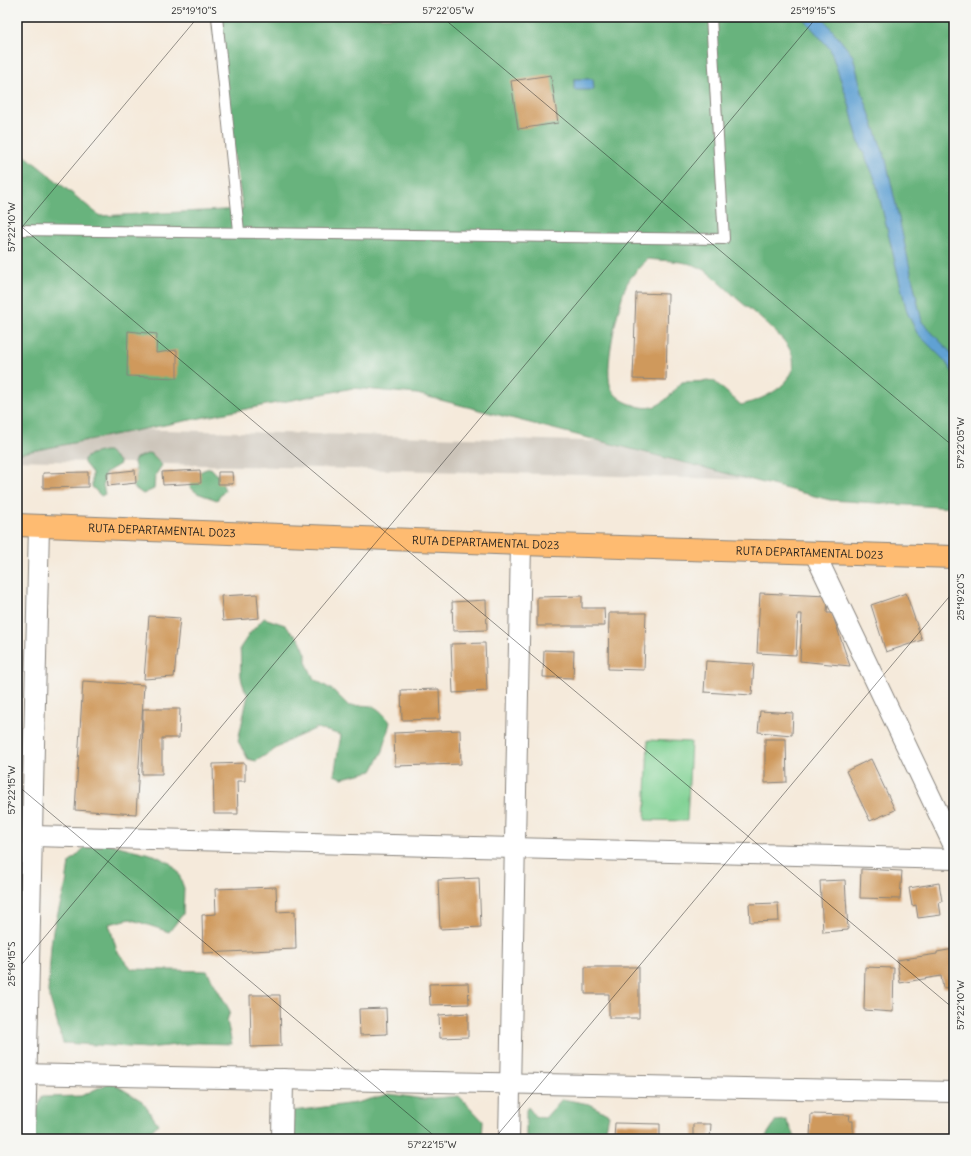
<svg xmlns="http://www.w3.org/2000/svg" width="971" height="1156" font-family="Delius,sans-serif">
<rect width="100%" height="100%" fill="#f6f6f2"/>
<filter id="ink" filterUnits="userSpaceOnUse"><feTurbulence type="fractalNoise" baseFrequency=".025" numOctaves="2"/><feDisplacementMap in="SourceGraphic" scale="8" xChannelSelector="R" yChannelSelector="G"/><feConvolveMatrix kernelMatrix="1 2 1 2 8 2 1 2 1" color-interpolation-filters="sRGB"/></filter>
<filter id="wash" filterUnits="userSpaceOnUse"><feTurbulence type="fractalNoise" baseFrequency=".012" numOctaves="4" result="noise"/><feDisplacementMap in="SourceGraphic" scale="16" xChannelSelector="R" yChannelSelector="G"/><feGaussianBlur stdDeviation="0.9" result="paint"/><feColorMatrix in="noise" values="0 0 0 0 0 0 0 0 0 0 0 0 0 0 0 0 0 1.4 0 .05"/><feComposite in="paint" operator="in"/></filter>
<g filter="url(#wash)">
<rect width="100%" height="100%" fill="#f5eadb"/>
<polygon fill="#cbc3b8" points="17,426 954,451 954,485 17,460"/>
<polygon fill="#7fd193" stroke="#4e7658" points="648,740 691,742 687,821 645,820"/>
<g fill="#67b37d" stroke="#42684c" fill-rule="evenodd">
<path d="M211,17H954V508L830,500L417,394L353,388L17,454V149L100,216L243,209ZM647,259C664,261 686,260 701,268C714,275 729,292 741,302C754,313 781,334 789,348C807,380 766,399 741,405L714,381L682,382C667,398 658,414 634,405C626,403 617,398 612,390C602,373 618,307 625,288C629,277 640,267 647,259Z"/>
<polygon points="104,451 108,451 118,460 120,464 105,473 103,485 105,494 101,496 92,487 92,473 84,463 84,459 91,454"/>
<polygon points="150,453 162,465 155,476 154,489 143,494 133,487 137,475 134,462 136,458"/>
<path d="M211,468L220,478L225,490L217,500L197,493L190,487C190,477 202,469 211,468Z"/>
<path d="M264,618L285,625L300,640L306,654V662L314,679L334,691L349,706C372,705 375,703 390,722L383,751L372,771L342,778L334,775L341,735L317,728L290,740L256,761L248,759L238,741L248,695C237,678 242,666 240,648L250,633Z"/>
<polygon points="90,842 106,843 154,855 170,863 178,872 184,888 183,914 169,932 130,919 109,924 117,951 132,969 207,971 230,1011 227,1021 232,1044 197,1043 147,1048 63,1043 48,992 51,946 53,930 66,884 69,863"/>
<polygon points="111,1082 142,1101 158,1124 144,1139 32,1139 29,1131 42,1097 81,1096"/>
<polygon points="389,1094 424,1099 459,1096 483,1121 482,1139 294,1139 293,1111 356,1103"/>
<polygon points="562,1099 589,1104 609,1115 604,1139 526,1139 526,1110 528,1107 536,1117 545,1118"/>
<polygon points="786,1120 796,1139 764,1139 776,1121"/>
</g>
<g fill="#60a1d3" stroke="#3e5e78">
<polygon points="802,17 822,17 853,56 863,95 886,160 922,322 954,356 954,374 944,360 917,333 907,312 875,179 858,140 849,104 830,49"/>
<polygon points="574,79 593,79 594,90 574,90"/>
</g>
<g id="blocks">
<g fill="#cf995c">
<polygon points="551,75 558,123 518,129 511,81"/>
<polygon points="636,293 668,294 666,380 633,379"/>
<polygon points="128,331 157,334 156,353 177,350 177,378 127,376"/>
<polygon points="135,470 136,483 108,486 107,473"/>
<polygon points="200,470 201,483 163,485 162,472"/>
<polygon points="88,472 88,487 43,488 43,473"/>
<polygon points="218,472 232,472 233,484 218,484"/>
<polygon points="760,593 828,596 827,613 832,613 850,666 800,661 802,614 798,614 796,655 757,653"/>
<polygon points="906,593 922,640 886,652 871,605"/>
<polygon points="257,594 259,618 223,621 221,596"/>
<polygon points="582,596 582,608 604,608 605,626 537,626 537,597"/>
<polygon points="486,600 487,630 453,631 452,602"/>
<polygon points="609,613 646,613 644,670 608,669"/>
<polygon points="149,616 180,618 174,677 144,679"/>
<polygon points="485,643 487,691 453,693 451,644"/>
<polygon points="544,650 574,651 573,678 543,677"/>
<polygon points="706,661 754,664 752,695 704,692"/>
<polygon points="83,681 144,685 136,814 75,810"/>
<polygon points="439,689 440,719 402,720 401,690"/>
<polygon points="143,709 180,709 179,738 162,738 162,774 142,774"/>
<polygon points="760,711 793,713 792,735 758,732"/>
<polygon points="460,730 461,764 395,766 394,733"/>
<polygon points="765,739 786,739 787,782 765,783"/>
<polygon points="871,759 895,810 870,821 846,771"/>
<polygon points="245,763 245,781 237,781 238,814 214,814 213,764"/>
<polygon points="861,869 902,871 900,899 860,898"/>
<polygon points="479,878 481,927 440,929 438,880"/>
<polygon points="845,880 848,930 823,932 820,881"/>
<polygon points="939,883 942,901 939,902 941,915 918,918 916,905 912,906 909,888"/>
<polygon points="276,887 277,912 295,911 296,949 203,953 202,915 216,914 215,889"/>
<polygon points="778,903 779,921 750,922 749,904"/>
<polygon points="954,949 954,987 943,988 941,976 900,983 897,960 937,954 937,952"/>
<polygon points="585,967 639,967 639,1018 609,1018 609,994 585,994"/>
<polygon points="865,967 894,968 893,1012 864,1010"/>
<polygon points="468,983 469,1004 430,1005 429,984"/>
<polygon points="250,995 280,995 281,1046 251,1047"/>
<polygon points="386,1008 387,1034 360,1035 359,1009"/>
<polygon points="468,1013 468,1037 440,1038 439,1015"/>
<polygon points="811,1114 850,1115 849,1121 853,1121 853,1139 810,1139"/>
<polygon points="615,1123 660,1124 660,1139 614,1139"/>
<polygon points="693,1124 711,1124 710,1139 693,1139"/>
</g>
</g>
</g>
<g filter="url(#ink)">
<use href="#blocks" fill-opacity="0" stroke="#88837c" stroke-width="1"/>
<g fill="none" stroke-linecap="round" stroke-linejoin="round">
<defs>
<g id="service">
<polyline points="217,17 239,231"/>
<polyline points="17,230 724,239 711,17"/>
</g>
<g id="minor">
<polyline points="814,552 954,846"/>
<polyline points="32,836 954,859"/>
<polyline points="17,1074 954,1092"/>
<polyline points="25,1139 39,526"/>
<polyline points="282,1139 283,1079"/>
<polyline points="509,1139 521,544"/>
</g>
<g id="primary">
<path id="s1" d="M17,525L521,544L954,557"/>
</g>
</defs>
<use href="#service" stroke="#88837c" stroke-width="12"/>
<use href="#minor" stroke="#88837c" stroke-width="22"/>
<use href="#primary" stroke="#88837c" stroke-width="24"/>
<use href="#service" stroke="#fff" stroke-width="10"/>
<use href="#minor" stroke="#fff" stroke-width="20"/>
<use href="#primary" stroke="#febb71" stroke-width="22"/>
</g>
</g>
<path fill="none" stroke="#1c1c1c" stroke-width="1" stroke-opacity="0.45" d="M442,17L954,447M17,223L954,1009M17,233L198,17M17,785L438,1139M17,970L817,17M494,1139L954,591"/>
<g text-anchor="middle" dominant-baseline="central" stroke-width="3" stroke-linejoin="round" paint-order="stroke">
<g font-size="11" fill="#1c1c1c" stroke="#f6f6f2">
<text stroke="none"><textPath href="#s1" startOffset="145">RUTA DEPARTAMENTAL D023</textPath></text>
<text stroke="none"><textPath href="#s1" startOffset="469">RUTA DEPARTAMENTAL D023</textPath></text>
<text stroke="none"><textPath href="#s1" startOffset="793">RUTA DEPARTAMENTAL D023</textPath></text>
</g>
</g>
<rect width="971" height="1156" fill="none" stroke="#f6f6f2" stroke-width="44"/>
<rect x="22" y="22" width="927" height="1112" fill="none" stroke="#1c1c1c" stroke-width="1.5"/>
<g font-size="10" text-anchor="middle" fill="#1c1c1c">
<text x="194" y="14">25°19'10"S</text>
<text x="448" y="14">57°22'05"W</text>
<text x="813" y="14">25°19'15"S</text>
<text transform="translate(11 227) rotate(-90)" y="4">57°22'10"W</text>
<text transform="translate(960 443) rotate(-90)" y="4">57°22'05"W</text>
<text transform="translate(960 597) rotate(-90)" y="4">25°19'20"S</text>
<text transform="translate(11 790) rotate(-90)" y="4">57°22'15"W</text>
<text transform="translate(11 964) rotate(-90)" y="4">25°19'15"S</text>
<text transform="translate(960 1005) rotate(-90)" y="4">57°22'10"W</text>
<text x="432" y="1148">57°22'15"W</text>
</g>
</svg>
